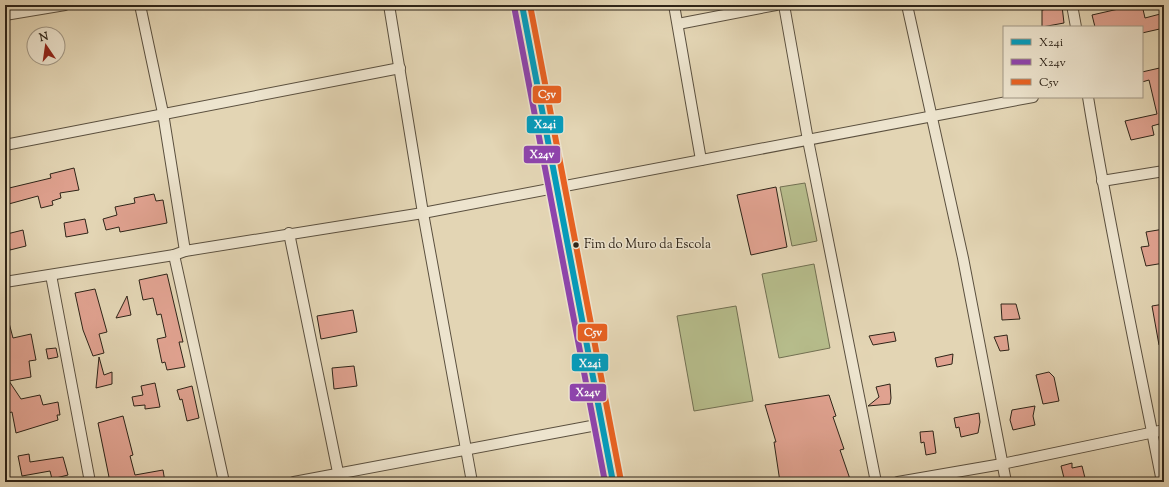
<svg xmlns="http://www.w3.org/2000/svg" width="1169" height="487" font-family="'Sorts Mill Goudy',serif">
<rect width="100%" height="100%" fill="#e3d5b4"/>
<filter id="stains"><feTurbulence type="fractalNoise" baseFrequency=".005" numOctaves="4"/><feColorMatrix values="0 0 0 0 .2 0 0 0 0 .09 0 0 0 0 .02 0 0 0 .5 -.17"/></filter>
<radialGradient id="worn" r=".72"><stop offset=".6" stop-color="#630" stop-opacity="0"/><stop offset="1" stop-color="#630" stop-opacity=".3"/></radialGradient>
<g fill="#b6bc8b" stroke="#727052">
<polygon points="805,183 817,241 792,246 780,187"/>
<polygon points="814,264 830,348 779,358 762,274"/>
<polygon points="736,306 753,401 694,411 677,316"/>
</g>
<g fill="#e0a290" stroke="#2e2418">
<polygon points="1136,5 1142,5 1145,18 1164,13 1164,28 1142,33 1142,27 1095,27 1092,15"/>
<polygon points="1062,6 1064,23 1042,27 1042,10"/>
<polygon points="1164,67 1164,127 1160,128 1159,124 1152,126 1154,135 1131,140 1125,121 1157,114 1149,80 1142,82 1142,72"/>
<polygon points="74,168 79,190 60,193 61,198 52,201 53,205 41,208 38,196 5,205 5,189 51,178 50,174"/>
<polygon points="776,187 787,247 751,255 737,195"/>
<polygon points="154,194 156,201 163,200 167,223 120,232 119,227 106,230 103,219 117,215 115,207 135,203 134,198"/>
<polygon points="85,219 88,233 66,237 64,223"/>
<polygon points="1164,229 1164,263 1146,266 1141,247 1149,246 1146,232"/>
<polygon points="23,230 26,246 10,250 7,234"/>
<polygon points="167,274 183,342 179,342 185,367 167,370 165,362 162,363 157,339 166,337 161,314 157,315 153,298 143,300 139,280"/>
<polygon points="95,289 107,332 99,334 104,353 93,356 83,330 75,293"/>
<polygon points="127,296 131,315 116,318"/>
<polygon points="1001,304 1016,304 1020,319 1002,320"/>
<polygon points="1164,304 1164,345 1159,345 1152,306"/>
<polygon points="353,310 357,332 321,339 317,316"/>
<polygon points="5,319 8,319 13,338 31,334 36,360 29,361 31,377 9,381 21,399 40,395 43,405 58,402 60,415 57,415 58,420 16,433 12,412 5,414"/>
<polygon points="894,332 896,341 873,345 869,336"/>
<polygon points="1007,335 1009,350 1000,351 994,337"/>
<polygon points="56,348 58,357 48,359 46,349"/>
<polygon points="953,354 952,364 937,367 935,358"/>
<polygon points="99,357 104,375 112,372 112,384 96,388"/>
<polygon points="354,366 357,386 334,389 332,368"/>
<polygon points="1049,372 1054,377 1059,401 1043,404 1036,375"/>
<polygon points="155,383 160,407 145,409 145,405 134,406 132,397 143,395 141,386"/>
<polygon points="890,384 891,398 890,404 868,406 879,397 876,387"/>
<polygon points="192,386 199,418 187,421 182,399 180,400 177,390"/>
<polygon points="829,395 836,416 833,417 844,449 840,450 851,482 780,482 774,442 776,442 765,405"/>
<polygon points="1035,406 1033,416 1035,425 1013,430 1010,420 1012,410"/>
<polygon points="979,413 980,422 978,433 961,437 959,427 956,428 954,418"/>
<polygon points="123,416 133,455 130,456 135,475 163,470 165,482 110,482 98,423"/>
<polygon points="933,431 936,453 926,455 924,442 921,443 920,432"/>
<polygon points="29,454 30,462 63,457 68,475 52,479 50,471 22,476 18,456"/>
<polygon points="1072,463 1072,468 1082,466 1086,482 1065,482 1061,466"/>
</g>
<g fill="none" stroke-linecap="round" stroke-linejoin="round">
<defs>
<g id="minor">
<polyline points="140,5 163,113 185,251"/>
<polyline points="389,5 423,213 472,482"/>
<polyline points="674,5 701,160"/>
<polyline points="784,5 808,140 876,482"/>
<polyline points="907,5 963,258 1006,482"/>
<polyline points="1072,5 1076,27"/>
<polyline points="5,15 65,5"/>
<polyline points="678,24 776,5"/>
<path d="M1088,97C1109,226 1137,354 1162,482"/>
<polyline points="5,145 400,68"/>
<polyline points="1102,181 1164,171"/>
<polyline points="289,233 340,482"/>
<polyline points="174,255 224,482"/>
<polyline points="51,275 90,482"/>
<polyline points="5,282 174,255 185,251 423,213 1033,97"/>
<polyline points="294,482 602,424"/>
<polyline points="898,482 1002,464 1164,430"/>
</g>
<polyline id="tertiary" points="522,5 613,482"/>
</defs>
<use href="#minor" stroke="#5b503f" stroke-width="12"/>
<use href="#tertiary" stroke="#5b503f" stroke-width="14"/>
<use href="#minor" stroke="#ede4ce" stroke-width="10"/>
<use href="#tertiary" stroke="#ede4ce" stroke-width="12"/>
<defs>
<polyline id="bus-1" points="522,5 613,482"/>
<polyline id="bus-2" points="514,6 605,482"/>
<polyline id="bus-3" points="530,5 621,481"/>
</defs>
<use href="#bus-1" stroke="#ede4ce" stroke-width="9"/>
<use href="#bus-2" stroke="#ede4ce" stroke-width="9"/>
<use href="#bus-3" stroke="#ede4ce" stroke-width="9"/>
<use href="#bus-1" stroke="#059cbc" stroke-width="6"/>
<use href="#bus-2" stroke="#8e44ad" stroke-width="6"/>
<use href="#bus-3" stroke="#e86222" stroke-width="6"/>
</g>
<circle fill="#2e2418" stroke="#ede4ce" stroke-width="1.5" cx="576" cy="245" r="3.5"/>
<g text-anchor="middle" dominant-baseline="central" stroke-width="3" stroke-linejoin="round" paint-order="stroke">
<g font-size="13" fill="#2e2418" stroke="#ede4ce" text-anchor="start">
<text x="584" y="245">Fim do Muro da Escola</text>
</g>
</g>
<g stroke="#ede4ce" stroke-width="1.5">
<rect x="532" y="85" width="30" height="19" rx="4" fill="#e86222"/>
<rect x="526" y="115" width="38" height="19" rx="4" fill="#059cbc"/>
<rect x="523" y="145" width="38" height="19" rx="4" fill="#8e44ad"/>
<rect x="577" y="323" width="31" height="19" rx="4" fill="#e86222"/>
<rect x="571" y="353" width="38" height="19" rx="4" fill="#059cbc"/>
<rect x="569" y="383" width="38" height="19" rx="4" fill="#8e44ad"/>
</g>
<g font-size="11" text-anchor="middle" font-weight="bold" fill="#fff">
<text x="547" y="98">C5v</text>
<text x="545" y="128">X24i</text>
<text x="542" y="158">X24v</text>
<text x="593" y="336">C5v</text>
<text x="590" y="367">X24i</text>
<text x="588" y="396">X24v</text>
</g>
<rect width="1169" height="487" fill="none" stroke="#e3d5b4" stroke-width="20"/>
<rect x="6" y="6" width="1157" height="475" fill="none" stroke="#2e2418" stroke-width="2"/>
<rect x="10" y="10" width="1149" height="467" fill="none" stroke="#2e2418"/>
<rect x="1003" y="26" width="140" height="72" fill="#ede4ce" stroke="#a19785"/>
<rect x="1011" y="39" width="20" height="6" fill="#059cbc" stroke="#a19785"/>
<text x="1039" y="46" font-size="12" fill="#2e2418">X24i</text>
<rect x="1011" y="59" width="20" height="6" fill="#8e44ad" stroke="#a19785"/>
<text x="1039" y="66" font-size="12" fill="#2e2418">X24v</text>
<rect x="1011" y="79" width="20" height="6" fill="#e86222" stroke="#a19785"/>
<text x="1039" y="86" font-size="12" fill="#2e2418">C5v</text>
<g transform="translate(46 46) rotate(347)"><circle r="19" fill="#ede4ce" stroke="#a19785"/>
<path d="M0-3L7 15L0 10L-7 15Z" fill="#8f2418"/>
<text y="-6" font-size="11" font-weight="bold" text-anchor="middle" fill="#2e2418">N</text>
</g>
<rect width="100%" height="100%" filter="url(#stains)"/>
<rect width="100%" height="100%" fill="url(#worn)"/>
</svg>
